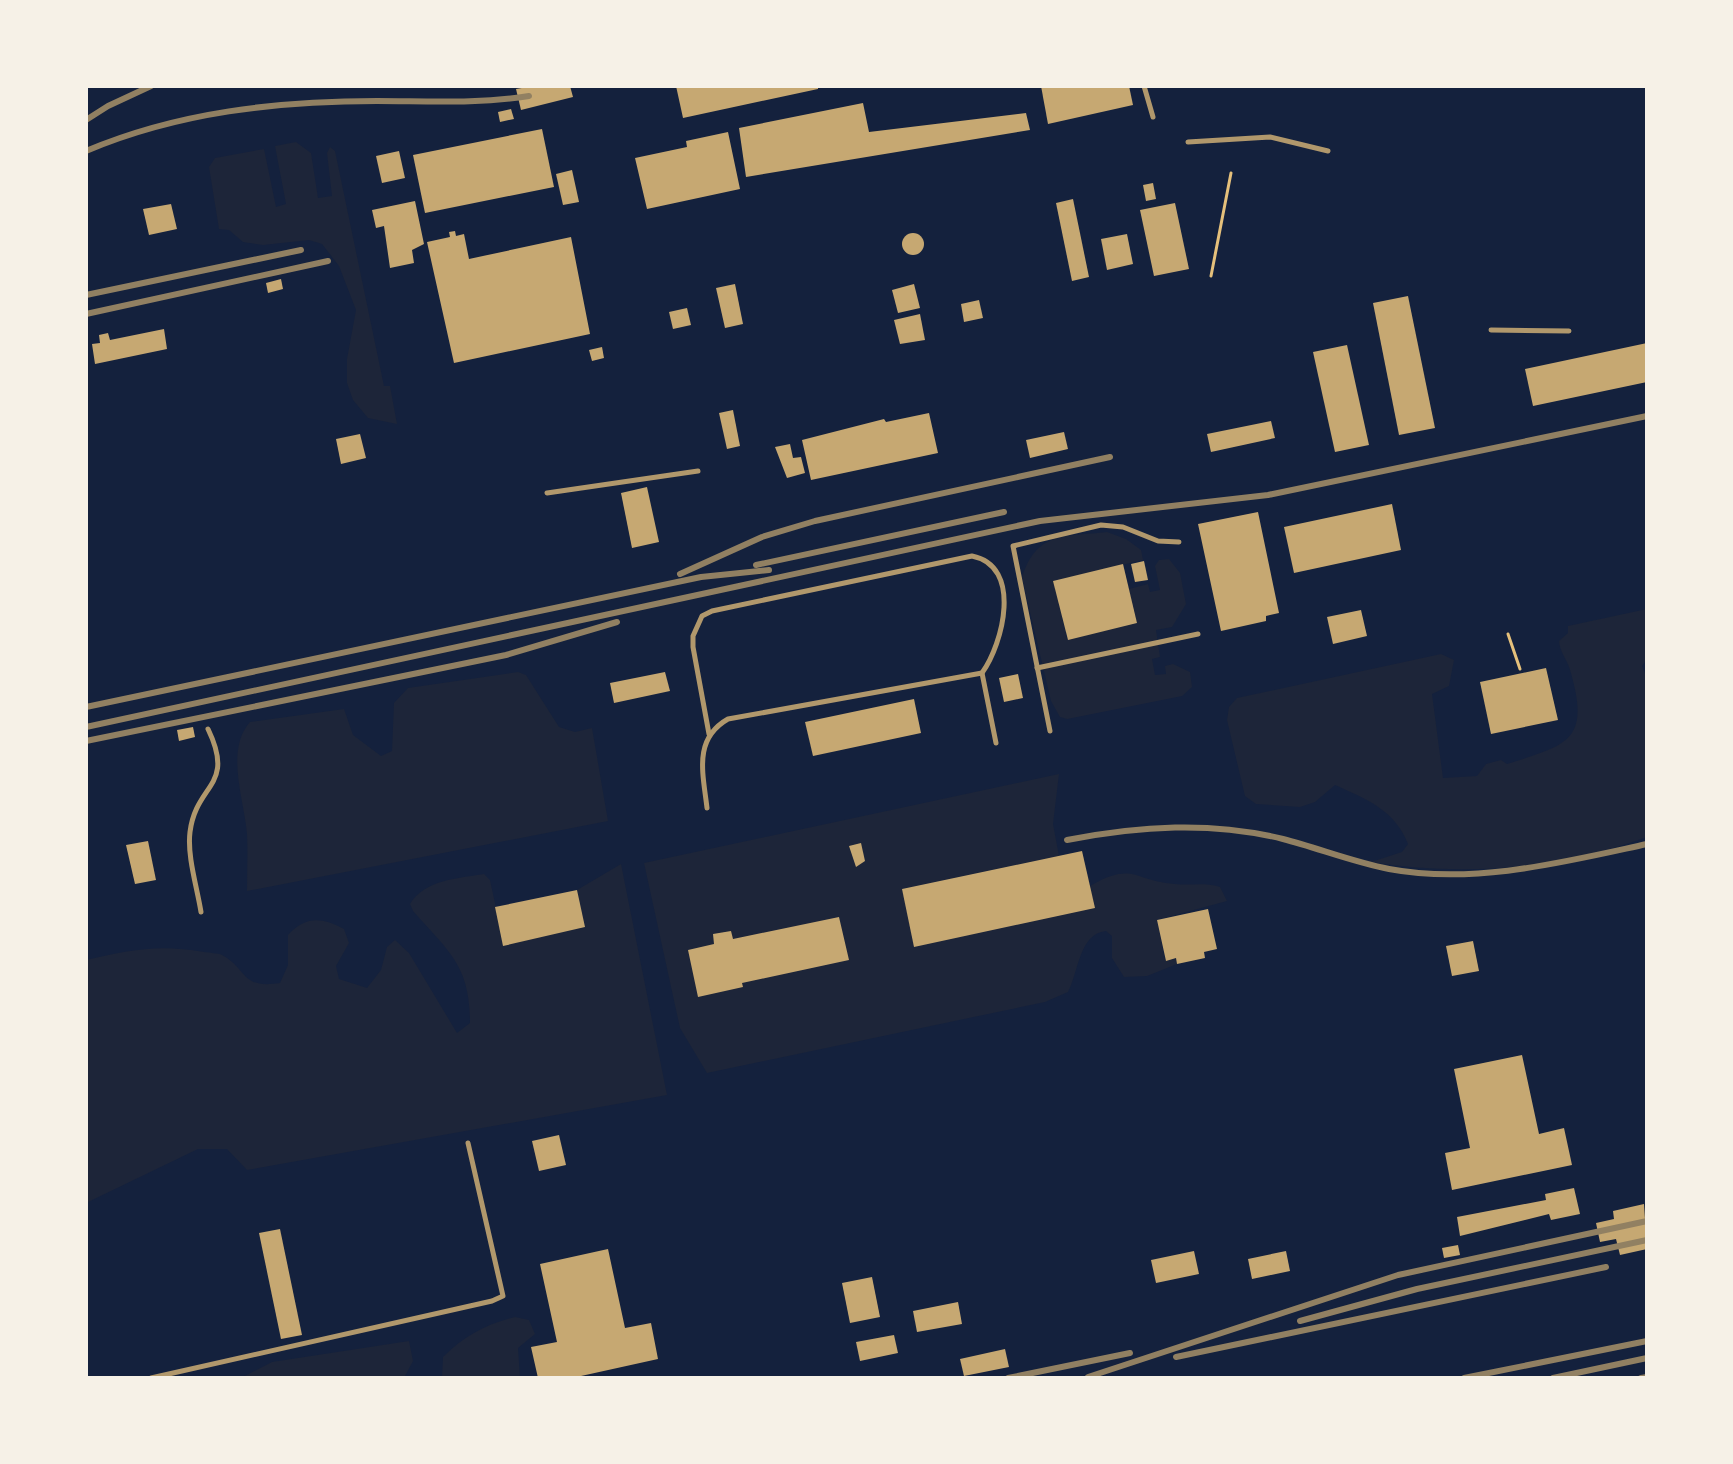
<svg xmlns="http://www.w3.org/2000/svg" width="1733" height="1464" font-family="Poppins,sans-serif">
<rect width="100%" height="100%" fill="#14213d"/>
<g fill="#1d2539">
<polygon points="296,142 311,153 318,198 332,196 327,153 330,147 335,151 384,386 390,386 397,424 368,418 353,400 347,383 347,359 356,310 339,266 322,244 309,240 263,245 243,242 229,230 219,229 209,167 215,158 264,149 276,207 286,204 275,146"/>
<path d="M1107,532L1126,539L1141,550L1143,560L1054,581L1067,639L1137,623L1129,589L1148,584L1150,592L1160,590L1155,566L1159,560L1169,559L1180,573L1186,604L1172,627L1156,630L1160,657L1152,659L1155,675L1166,674L1165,666L1173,664L1190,672L1192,687L1182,696L1067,719L1060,717L1051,701L1022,578C1036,531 1065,537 1107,532Z"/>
<path d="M1647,609V659L1642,666L1647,678V837C1557,869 1464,877 1371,862L1402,852L1408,844C1395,810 1366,799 1335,785L1315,802L1300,807L1256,804L1245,796L1227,720L1229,707L1237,698L1441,654L1454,660L1449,686L1432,694L1443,778L1477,776L1486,764L1501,760L1507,764C1565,745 1592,743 1570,670C1567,659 1560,653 1559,641L1568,633V626Z"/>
<path d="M518,672L526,675L559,727L575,732L592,728L608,821L247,891C247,872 248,853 247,834C244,799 225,750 250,722L344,709L353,735L381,756L392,751L394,703L408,688Z"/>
<path d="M1059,774L1053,824L1059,856L902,889L1090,886C1134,861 1133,881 1175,884C1191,886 1203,882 1220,887L1227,901L1157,920L1165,960L1176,958L1177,964L1147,976L1124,977L1112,958V936L1106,931C1079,934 1079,971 1068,992L1045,1002L707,1073L680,1028L644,863Z"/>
<path d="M621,864L667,1095L247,1170L227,1149H198L86,1203V960C131,950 157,944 204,952C209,953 218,953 222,955C249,970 240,989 280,983L288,965V935C306,916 321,917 344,929L349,943L336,966L339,979L367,988L381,970L387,947L395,940L409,953L457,1033L470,1023C470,965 449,952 413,911L410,904C424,880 459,878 484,874L490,880L504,945L585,927L577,890Z"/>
<path d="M515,1317L529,1320L535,1334L518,1348L520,1378H442L443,1357C464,1336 486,1324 515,1317Z"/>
<polygon points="409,1341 413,1361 404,1378 241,1378 272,1362"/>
</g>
<g fill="#c6a872">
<polygon points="533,86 570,86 573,97 521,110 516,89"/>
<polygon points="676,86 818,86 818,89 683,118"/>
<polygon points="1041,86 1129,86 1133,105 1048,124"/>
<polygon points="863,103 869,132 1026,113 1030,130 746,177 739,128"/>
<polygon points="511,109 514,119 500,122 498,112"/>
<polygon points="542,129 554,187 425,213 413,155"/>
<polygon points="728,132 740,189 647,209 635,158 687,147 686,141"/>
<polygon points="399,151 405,178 382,183 376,156"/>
<polygon points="572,170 579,202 563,205 556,174"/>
<polygon points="1153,183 1156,199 1146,201 1143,185"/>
<polygon points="1073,199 1089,277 1072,281 1056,203"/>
<polygon points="415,201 424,244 412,250 414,263 390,268 384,226 376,228 372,210"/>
<polygon points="1175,203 1189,269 1154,276 1140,210"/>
<polygon points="171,204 177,229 149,235 143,209"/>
<polygon points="455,231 456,236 464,234 469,259 571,237 590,334 454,363 427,242 450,237 449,232"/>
<circle cx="913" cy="244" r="11"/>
<polygon points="1127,234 1133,264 1107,270 1101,239"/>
<polygon points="281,279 283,289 268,293 266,283"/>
<polygon points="735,284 743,324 725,328 716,288"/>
<polygon points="914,284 920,308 898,313 892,290"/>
<polygon points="1408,296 1435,428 1399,435 1373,303"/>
<polygon points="979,300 983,318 964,322 961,304"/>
<polygon points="687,308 691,325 673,329 669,312"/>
<polygon points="920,314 925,340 900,344 894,320"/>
<polygon points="164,329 167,349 95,364 92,344 100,343 99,335 108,333 110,340"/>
<polygon points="1647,343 1647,382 1533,406 1525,369"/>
<polygon points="1347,345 1369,445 1335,452 1313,352"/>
<polygon points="602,347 604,358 592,361 589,350"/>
<polygon points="733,410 740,446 727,449 719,413"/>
<polygon points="929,413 938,453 811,480 802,440 884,419 886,422"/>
<polygon points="1271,421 1275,438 1211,452 1207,434"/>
<polygon points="1064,432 1068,449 1030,458 1026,440"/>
<polygon points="360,434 366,458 341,464 336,439"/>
<polygon points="790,444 793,458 801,457 805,473 787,478 775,447"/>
<polygon points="647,487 659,542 632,548 621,493"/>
<polygon points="1392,504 1401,550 1294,573 1284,527"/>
<polygon points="1258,512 1279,613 1266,616 1266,621 1221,631 1198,524"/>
<polygon points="1144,561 1148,580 1135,582 1131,564"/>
<polygon points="1123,564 1137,623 1068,640 1053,581"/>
<polygon points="1361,610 1367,636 1333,644 1327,617"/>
<polygon points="1546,668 1558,720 1491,734 1480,682"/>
<polygon points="665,672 670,691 614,703 610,683"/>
<polygon points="1018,674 1023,698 1004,702 999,678"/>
<polygon points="914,699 921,733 813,756 805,722"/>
<polygon points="193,727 195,737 179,741 177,730"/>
<polygon points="148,841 156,880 135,884 126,845"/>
<polygon points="861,843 865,861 856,867 849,846"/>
<polygon points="1082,851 1095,908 914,947 902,889"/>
<polygon points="577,890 585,927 503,946 495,907"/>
<polygon points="1208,909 1217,949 1204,952 1205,958 1177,964 1176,958 1166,961 1157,920"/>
<polygon points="839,917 849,960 742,983 743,987 698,997 688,950 714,944 713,934 731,931 733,939"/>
<polygon points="1473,941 1479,971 1452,976 1446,946"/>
<polygon points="1522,1055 1539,1134 1564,1128 1572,1165 1452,1190 1445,1153 1470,1148 1454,1069"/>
<polygon points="559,1135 566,1165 539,1171 532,1141"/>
<polygon points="1574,1188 1580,1214 1551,1220 1549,1214 1460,1236 1457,1217 1546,1200 1545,1194"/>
<polygon points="1644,1204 1647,1249 1620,1255 1616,1239 1600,1242 1596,1223 1614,1219 1613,1211"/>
<polygon points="280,1229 302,1335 281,1339 259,1233"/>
<polygon points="1458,1245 1460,1255 1444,1258 1442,1248"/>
<polygon points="608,1249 625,1328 651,1323 658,1359 572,1378 538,1378 531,1347 557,1342 540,1264"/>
<polygon points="1194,1251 1199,1274 1156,1283 1151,1260"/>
<polygon points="1286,1251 1290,1271 1252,1279 1248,1259"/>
<polygon points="872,1277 880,1317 850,1323 842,1283"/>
<polygon points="958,1302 962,1324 917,1332 913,1311"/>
<polygon points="894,1335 898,1353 860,1361 856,1342"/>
<polygon points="1005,1349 1009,1367 964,1376 960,1359"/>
</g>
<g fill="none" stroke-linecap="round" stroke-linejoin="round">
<g stroke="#e5c07b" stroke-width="3">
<polyline points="1211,276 1231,173"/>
<polyline points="1508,634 1520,669"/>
</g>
<g stroke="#b1986c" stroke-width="5">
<polyline points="1144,86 1153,117"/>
<polyline points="1188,142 1270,137 1328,151"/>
<polyline points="1491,330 1569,331"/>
<polyline points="547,493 698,471"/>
<polyline points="1037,668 1198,634"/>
<polyline points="1050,731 1013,546 1101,525 1123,527 1158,541 1179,542"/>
<path d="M709,734L693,647V636L702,616L712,611L972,556C1023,566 1003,644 982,673"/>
<path d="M707,808C703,773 693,739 728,719L982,673L996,743"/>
<path d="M201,912C197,887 187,856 190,832C196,783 236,787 208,729"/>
<polyline points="151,1378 492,1301 503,1296 468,1143"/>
</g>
<g stroke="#918062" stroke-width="6">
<polyline points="86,120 108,106 151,86"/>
<path d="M86,151C178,112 278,101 377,101C428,101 479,104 529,96"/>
<polyline points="86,295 301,250"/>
<polyline points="86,314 328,261"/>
<polyline points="756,565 1004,512"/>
<polyline points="680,574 762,537 815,521 1110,457"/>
<polyline points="86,707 701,577 769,570"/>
<polyline points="86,727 1040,521 1268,495 1647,416"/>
<polyline points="86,741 506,655 617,622"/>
<path d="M1067,840C1139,826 1211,821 1283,839C1318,848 1353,862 1389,869C1474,885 1564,862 1647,844"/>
<polyline points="1300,1321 1417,1289 1647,1240"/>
<polyline points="1176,1357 1606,1267"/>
<polyline points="1088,1377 1398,1275 1647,1221"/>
<polyline points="1008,1378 1130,1353"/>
<polyline points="1464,1378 1647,1341"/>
<polyline points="1553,1378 1647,1358"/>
<polyline points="1641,1378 1647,1377"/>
</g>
</g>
<rect width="1733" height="1464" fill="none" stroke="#f6f1e7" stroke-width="176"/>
</svg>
